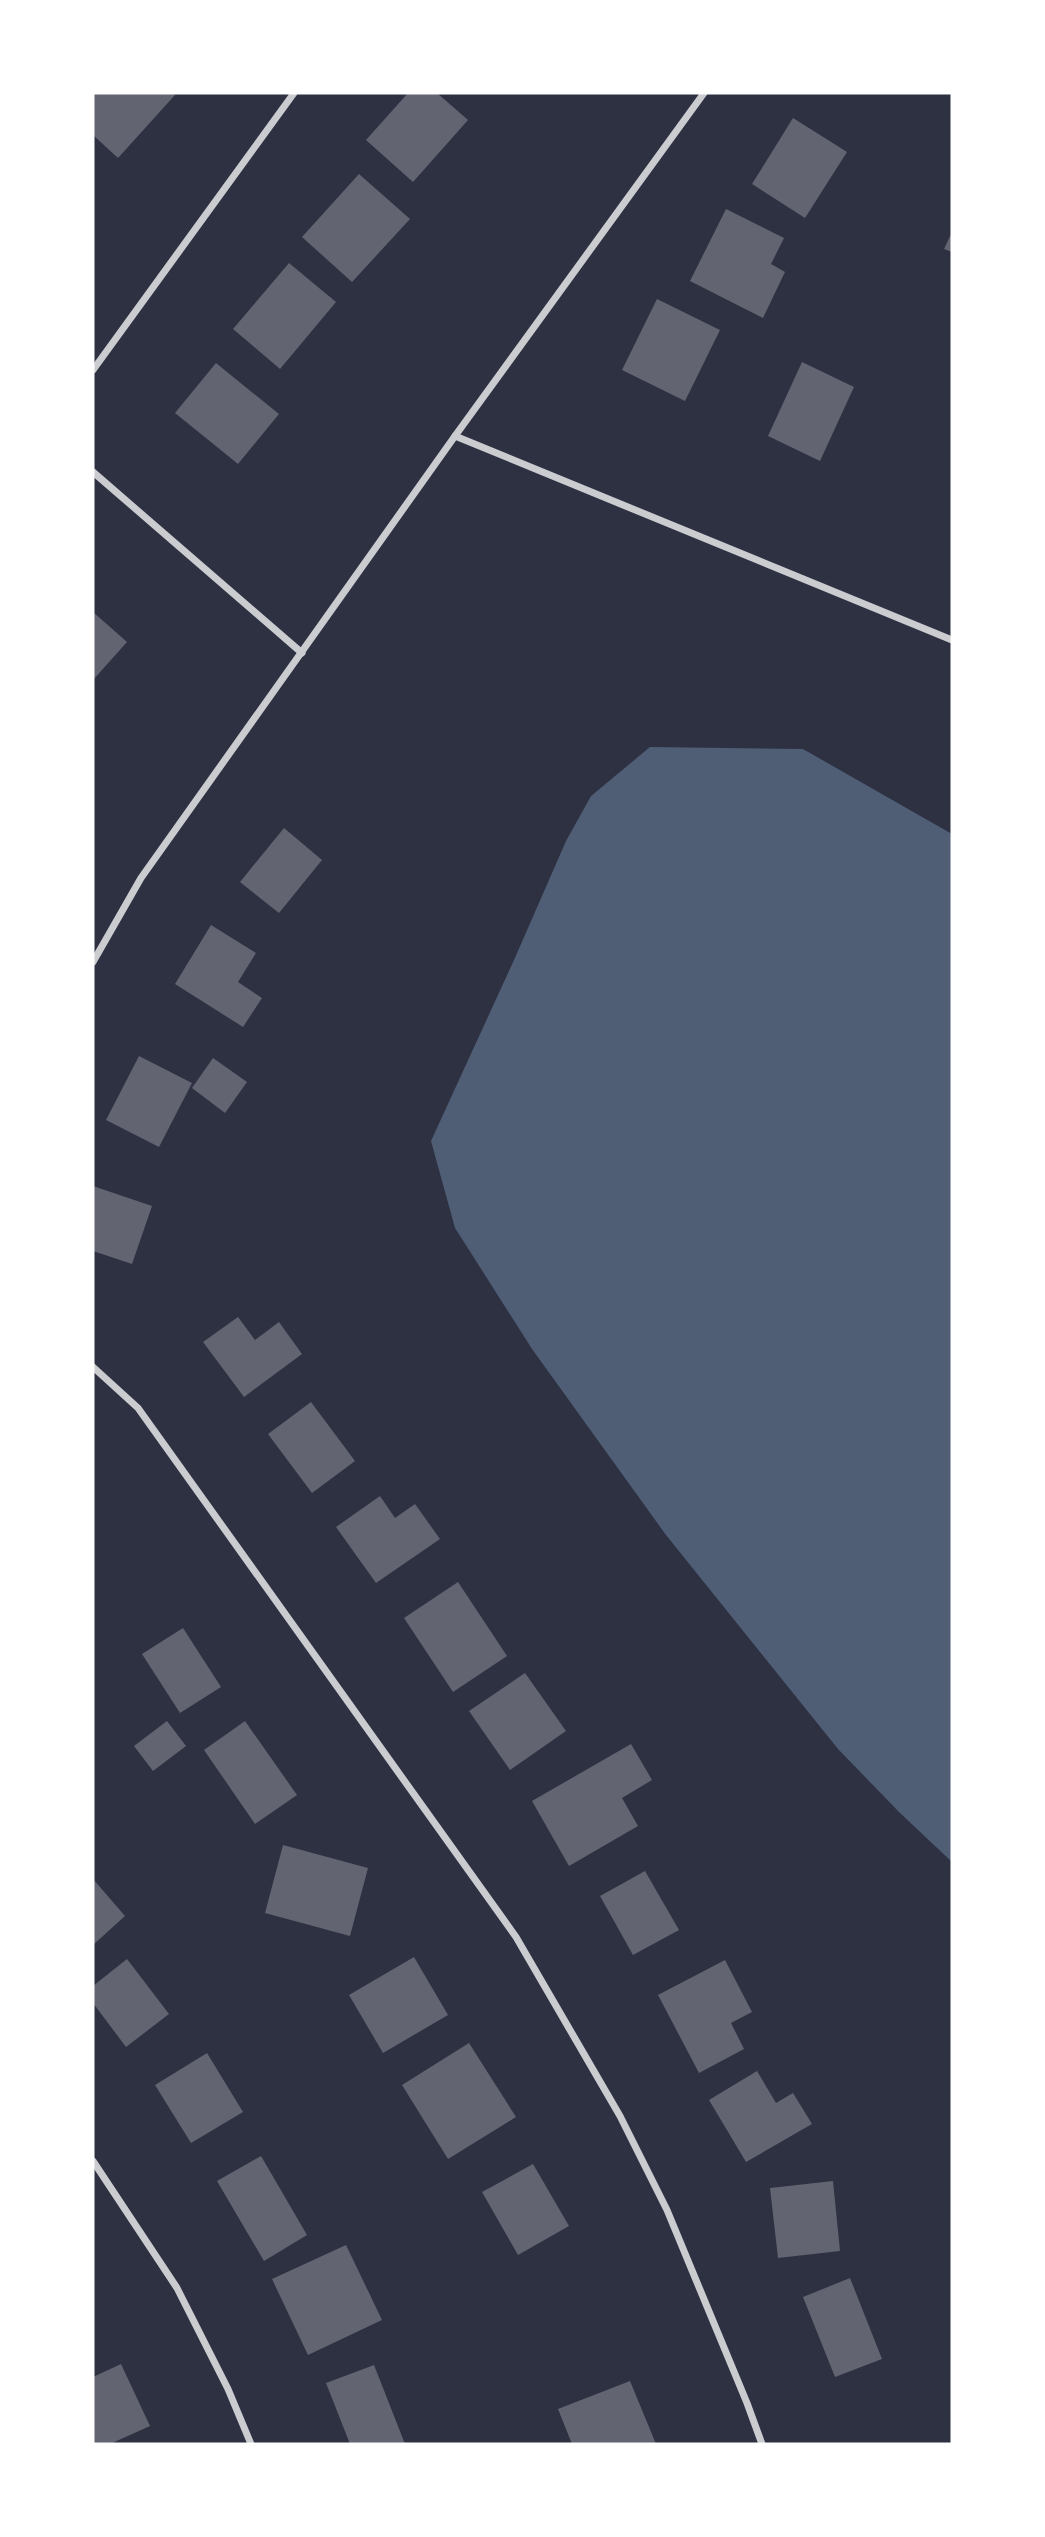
<svg xmlns="http://www.w3.org/2000/svg" width="1045" height="2537" font-family="'Space Grotesk',sans-serif">
<rect width="100%" height="100%" fill="#2d3142"/>
<polygon fill="#4f5d75" points="650,747 803,749 952,834 952,1862 900,1813 838,1749 666,1535 532,1349 455,1228 431,1141 514,960 566,841 591,796"/>
<g fill="#626471">
<polygon points="93,93 172,93 175,95 118,158 93,135"/>
<polygon points="408,93 437,93 468,120 413,182 366,140"/>
<polygon points="793,118 847,152 805,218 752,184"/>
<polygon points="359,174 410,219 352,282 302,237"/>
<polygon points="726,209 784,238 771,264 785,272 763,318 690,281"/>
<polygon points="952,232 952,252 944,249"/>
<polygon points="289,263 336,302 280,369 233,329"/>
<polygon points="657,299 720,330 685,401 622,370"/>
<polygon points="802,362 854,387 820,461 768,436"/>
<polygon points="216,363 279,414 238,464 175,413"/>
<polygon points="93,612 127,642 93,680"/>
<polygon points="284,828 322,860 279,913 240,882"/>
<polygon points="211,925 256,953 238,982 262,998 243,1027 175,984"/>
<polygon points="139,1056 192,1083 159,1147 106,1120"/>
<polygon points="213,1058 247,1082 225,1113 192,1088"/>
<polygon points="93,1186 152,1206 132,1264 93,1251"/>
<polygon points="238,1317 255,1340 279,1322 302,1354 244,1397 203,1342"/>
<polygon points="311,1402 355,1461 312,1493 268,1434"/>
<polygon points="380,1496 395,1518 415,1504 440,1539 376,1583 336,1527"/>
<polygon points="458,1582 507,1656 453,1692 404,1618"/>
<polygon points="183,1628 221,1687 180,1713 142,1654"/>
<polygon points="525,1673 566,1731 510,1770 469,1711"/>
<polygon points="167,1721 186,1746 153,1771 134,1746"/>
<polygon points="245,1721 297,1795 255,1824 204,1750"/>
<polygon points="631,1744 652,1780 622,1798 638,1826 569,1866 532,1801"/>
<polygon points="283,1845 368,1868 350,1936 265,1913"/>
<polygon points="645,1871 679,1930 633,1955 600,1896"/>
<polygon points="93,1879 125,1916 93,1945"/>
<polygon points="414,1957 448,2015 383,2053 349,1995"/>
<polygon points="127,1959 169,2014 126,2047 93,2003 93,1986"/>
<polygon points="725,1960 752,2012 731,2023 744,2049 699,2073 658,1995"/>
<polygon points="469,2043 516,2117 448,2159 402,2085"/>
<polygon points="207,2053 243,2112 191,2143 155,2085"/>
<polygon points="757,2071 776,2103 793,2093 812,2124 746,2162 709,2100"/>
<polygon points="261,2156 307,2235 264,2261 217,2181"/>
<polygon points="533,2164 569,2226 518,2255 482,2192"/>
<polygon points="833,2181 840,2251 778,2258 770,2188"/>
<polygon points="346,2245 382,2320 308,2355 272,2279"/>
<polygon points="850,2278 882,2359 835,2377 803,2297"/>
<polygon points="121,2364 150,2426 110,2444 93,2444 93,2377"/>
<polygon points="374,2365 405,2444 350,2444 326,2383"/>
<polygon points="630,2381 656,2444 572,2444 558,2409"/>
</g>
<g fill="none" stroke-linecap="round" stroke-linejoin="round">
<g stroke="#caccd0" stroke-width="7">
<polyline points="93,370 294,93"/>
<polyline points="455,436 952,640"/>
<polyline points="93,472 302,653"/>
<polyline points="93,962 141,878 455,436 704,93"/>
<polyline points="93,1367 138,1408 516,1937 620,2116 667,2210 747,2403 762,2444"/>
<polyline points="93,2161 177,2288 228,2389 251,2444"/>
</g>
</g>
<rect width="1045" height="2537" fill="none" stroke="#ffffff" stroke-width="189"/>
</svg>
